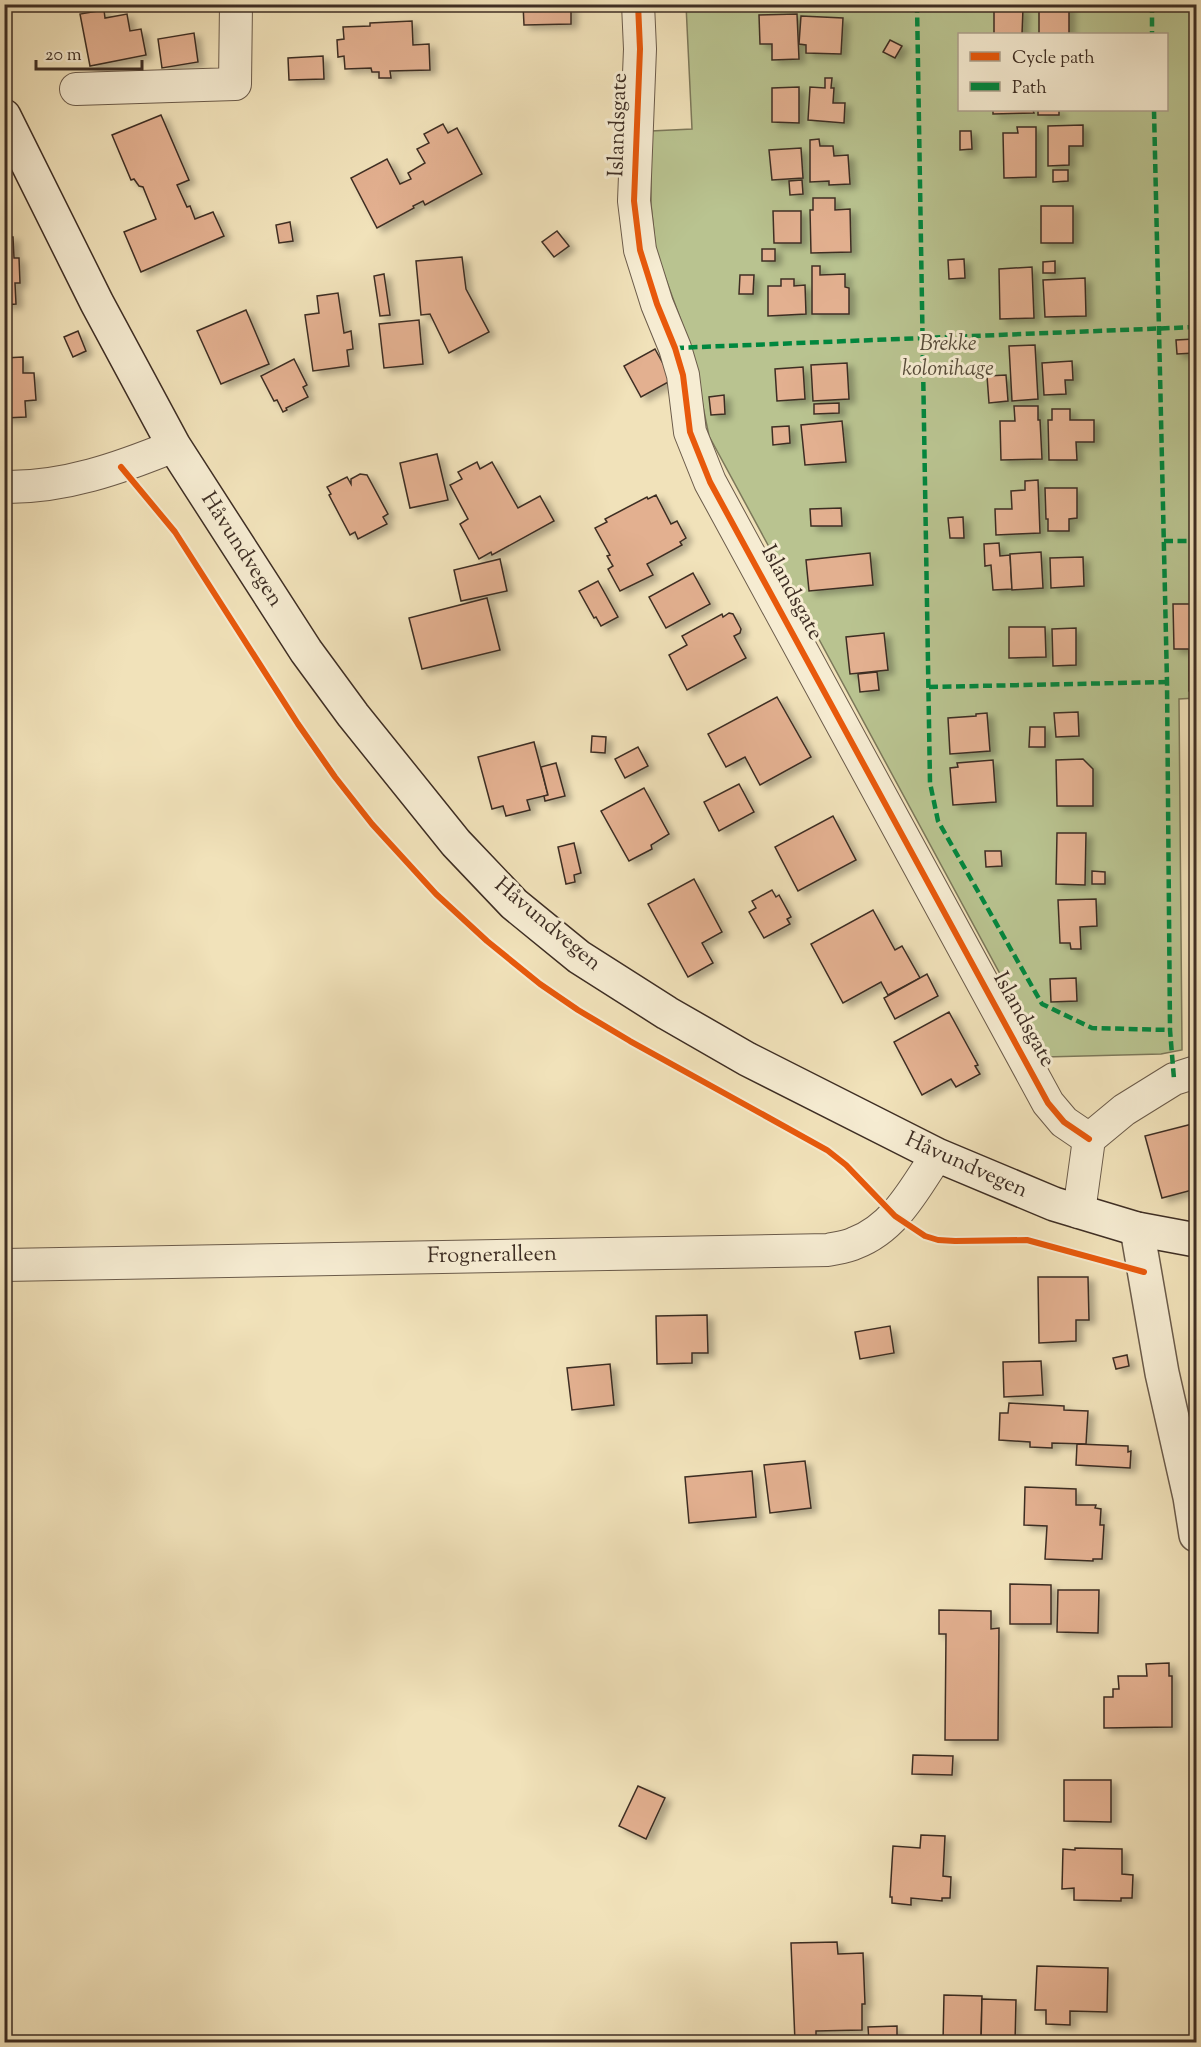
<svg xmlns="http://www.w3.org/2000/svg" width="1201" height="2047" font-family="'Sorts Mill Goudy',serif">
<defs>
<filter id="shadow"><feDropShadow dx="6" dy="4" stdDeviation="3" flood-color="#0004"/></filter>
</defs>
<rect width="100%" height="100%" fill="#f1e2ba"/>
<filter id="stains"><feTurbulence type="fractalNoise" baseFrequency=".00333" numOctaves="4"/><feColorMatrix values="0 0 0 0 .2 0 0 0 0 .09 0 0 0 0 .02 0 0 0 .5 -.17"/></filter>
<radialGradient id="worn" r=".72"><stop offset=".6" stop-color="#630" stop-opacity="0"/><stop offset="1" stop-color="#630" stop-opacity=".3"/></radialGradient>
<path fill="#b9c390" stroke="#7c785a" stroke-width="1.5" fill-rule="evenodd" d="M686,5H1196V698L1179,699L1182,1050L1161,1054L1045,1057L709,436L691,348L656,252L651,204V131L692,129ZM960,34H1166V110H960Z"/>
<g fill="#e3b090" stroke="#3e2e24" stroke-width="1.5" filter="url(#shadow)">
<polygon points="523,4 571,4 571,24 524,25"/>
<rect x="1039" y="4" width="30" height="30"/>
<polygon points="994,8 1023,8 1022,34 994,34"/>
<polygon points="104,10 105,18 127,14 130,31 141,29 146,55 90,66 80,14"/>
<polygon points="797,14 799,59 772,60 772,44 760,44 759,15"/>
<polygon points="801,16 843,18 841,54 806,53 806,45 799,44"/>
<polygon points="412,21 413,45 429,44 430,70 390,71 391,78 379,78 379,72 372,72 371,68 345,69 344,56 338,57 337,40 344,39 343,27 370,26 370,23"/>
<polygon points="194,33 198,62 162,68 158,39"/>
<polygon points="890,40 902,46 895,58 883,52"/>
<polygon points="323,56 324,79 289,80 288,58"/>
<polygon points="825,78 832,78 831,88 834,88 833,103 845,103 844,123 808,120 810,87 825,88"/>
<polygon points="799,87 799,123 772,122 772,88"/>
<polygon points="993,110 1033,110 1034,113 993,114"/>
<rect x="1038" y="110" width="21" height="5"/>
<polygon points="161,115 189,180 177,185 187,207 190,206 195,219 213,212 224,236 141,272 124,232 156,219 143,187 139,186 134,179 131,180 112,135"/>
<polygon points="443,124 448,133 457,128 482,174 425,205 423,201 413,206 414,208 377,228 351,178 387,159 400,184 411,179 408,173 425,163 417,149 429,143 424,134"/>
<polygon points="1083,125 1083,146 1069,146 1069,165 1048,166 1048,126"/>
<polygon points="1017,127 1036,127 1036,177 1004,178 1003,133 1018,133"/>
<polygon points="960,131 971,131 972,149 960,150"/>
<polygon points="819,139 820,146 833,146 834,156 848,155 850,184 829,185 829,181 810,182 810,140"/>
<polygon points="801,148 803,178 772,180 769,150"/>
<polygon points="1053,170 1068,170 1068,181 1053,182"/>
<polygon points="802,180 803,194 790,195 789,181"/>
<polygon points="813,198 835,198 835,210 850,209 851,252 811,253 810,210 813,210"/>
<rect x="1041" y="206" width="32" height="37"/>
<polygon points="773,211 801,211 801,243 774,243"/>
<polygon points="290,222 293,241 279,243 276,225"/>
<polygon points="557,231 569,246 554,257 542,242"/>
<polygon points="4,237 13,237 14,258 19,258 20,283 15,283 16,304 4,305"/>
<rect x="762" y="249" width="13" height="12"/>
<polygon points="462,257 466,289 489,332 449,353 430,314 421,315 416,261"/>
<polygon points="964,259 965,278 949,279 948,260"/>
<polygon points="1055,261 1055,273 1043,273 1043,262"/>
<polygon points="812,266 820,266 820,275 845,274 845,287 849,288 849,314 812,314"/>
<polygon points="1032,267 1034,318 1000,319 999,269"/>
<polygon points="384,274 390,315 380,316 374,276"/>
<polygon points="740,275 754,275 753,294 739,294"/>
<polygon points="1085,278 1086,316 1045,317 1043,280"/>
<polygon points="781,279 794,279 794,286 805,285 806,314 768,316 768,286 781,286"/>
<polygon points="338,293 344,333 351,331 353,349 347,350 349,366 313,371 305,315 319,313 317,296"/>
<polygon points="246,310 269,364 221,384 197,331"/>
<polygon points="419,320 423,364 384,368 379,324"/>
<polygon points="78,331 86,351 73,357 64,337"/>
<polygon points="1194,339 1194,353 1177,354 1176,340"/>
<polygon points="1035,345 1038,399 1012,401 1009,346"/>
<polygon points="655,349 672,380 641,397 624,366"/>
<polygon points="23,357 23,373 34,373 36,400 25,401 26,417 4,418 4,358"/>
<polygon points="294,359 307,385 303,387 308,397 286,408 287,410 283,412 277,400 274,401 261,376"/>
<polygon points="1072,361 1073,380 1065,380 1066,394 1044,395 1042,363"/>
<polygon points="847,363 849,399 813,401 811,365"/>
<polygon points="803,367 805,399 777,401 775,369"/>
<polygon points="1006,375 1008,401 989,403 987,376"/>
<polygon points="724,395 725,414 711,415 709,397"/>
<polygon points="839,403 839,413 814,414 814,404"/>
<polygon points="1014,406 1038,406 1038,420 1040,420 1042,459 1001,460 1000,421 1015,421"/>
<polygon points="1052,409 1070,409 1070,420 1094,420 1094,442 1076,442 1077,460 1049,460 1048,420 1052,420"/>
<polygon points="842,421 846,462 805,465 801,425"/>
<polygon points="789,426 790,443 773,445 772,427"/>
<polygon points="437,454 448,500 410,508 400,463"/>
<polygon points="477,462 480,469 492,462 518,508 540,496 554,521 492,555 491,552 479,559 460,524 468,519 450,485 462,479 458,472"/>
<polygon points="360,474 367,475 388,514 383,517 387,524 358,539 355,532 350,535 329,495 331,494 327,487 347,477 351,484 351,479"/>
<polygon points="1038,480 1040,533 996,535 995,509 1012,509 1011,491 1025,490 1025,481"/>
<polygon points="1045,488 1077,488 1077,518 1069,519 1069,531 1048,531 1048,519 1046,519"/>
<polygon points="656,495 671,524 677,521 686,538 680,542 682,545 647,564 653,575 620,591 608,569 613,566 607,556 610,555 595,528 607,522 605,519 647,497 648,499"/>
<polygon points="841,508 842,526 811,526 810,509"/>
<polygon points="963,517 964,538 950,538 948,518"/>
<polygon points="999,543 1000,556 1010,555 1012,589 993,590 991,565 985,566 984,544"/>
<polygon points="1041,552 1043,588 1012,590 1010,554"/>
<polygon points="870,553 873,585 809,591 806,560"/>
<polygon points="1083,557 1084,586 1051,588 1050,558"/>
<polygon points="500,559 507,591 461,601 454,570"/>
<polygon points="693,573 710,604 666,628 649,597"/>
<polygon points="598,581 618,617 601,626 596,617 594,618 579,591"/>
<polygon points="487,598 500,650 422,669 409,618"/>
<polygon points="1173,604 1196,604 1196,690 1189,691 1189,649 1174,649"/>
<polygon points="729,613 733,614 741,629 740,633 734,636 746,658 687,690 669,655 687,645 682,636 722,614 723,617"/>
<polygon points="1009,627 1045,627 1046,657 1009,658"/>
<polygon points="1076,628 1076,665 1053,666 1052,629"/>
<polygon points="884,633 888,670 850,674 846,637"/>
<polygon points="877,672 879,690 860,692 858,674"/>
<polygon points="777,697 811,757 760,785 745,757 726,767 708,734"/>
<polygon points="1078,712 1079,736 1056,737 1054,713"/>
<polygon points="987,713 990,751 950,754 948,718 976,716 976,714"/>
<polygon points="1030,727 1045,727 1045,747 1029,747"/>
<polygon points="592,736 606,737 605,753 591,752"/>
<polygon points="534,742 548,795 527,800 530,810 506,816 503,806 492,809 478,757"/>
<polygon points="638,747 648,766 625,778 615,759"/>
<polygon points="1083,759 1093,769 1093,806 1057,806 1056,760"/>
<polygon points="993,760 996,802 953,805 950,768 958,767 957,763"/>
<polygon points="556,763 565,796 545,801 544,796 548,795 541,767"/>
<polygon points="739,784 754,812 719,831 704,802"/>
<polygon points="644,788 669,834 651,845 652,849 629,861 601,811"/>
<polygon points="833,816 856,860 798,891 775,847"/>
<polygon points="1057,833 1086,833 1085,885 1056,884"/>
<polygon points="574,843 581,873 574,875 575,882 566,884 558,847"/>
<polygon points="985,851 1001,851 1002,866 986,867"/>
<polygon points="1092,871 1105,872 1105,884 1092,884"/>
<polygon points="694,879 722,932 702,943 713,963 688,977 648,904"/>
<polygon points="772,890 776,897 779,895 791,917 787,919 790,924 764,938 749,912 756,908 752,901"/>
<polygon points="1096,899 1097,926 1080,927 1081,949 1071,949 1070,943 1060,943 1058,900"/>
<polygon points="873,910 895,950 902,946 920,978 888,995 881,982 843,1003 811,944"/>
<polygon points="927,974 938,996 895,1019 884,998"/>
<polygon points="1076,978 1077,1001 1051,1002 1050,979"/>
<polygon points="949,1012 978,1065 975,1066 980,1074 956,1087 951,1079 922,1095 894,1042"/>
<polygon points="1196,1123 1196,1189 1162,1198 1145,1136"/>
<polygon points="1038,1277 1088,1277 1089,1320 1076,1320 1076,1341 1039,1343"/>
<polygon points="1192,1281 1196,1281 1196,1362 1191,1362"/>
<polygon points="707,1315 708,1353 692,1353 692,1363 657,1364 656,1316"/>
<polygon points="890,1326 894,1353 860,1359 855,1332"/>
<polygon points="1127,1355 1129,1366 1116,1369 1113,1358"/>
<polygon points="1041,1361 1043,1395 1004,1397 1003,1362"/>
<polygon points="610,1364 614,1405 572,1410 567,1368"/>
<polygon points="1009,1403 1064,1406 1064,1410 1088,1411 1086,1444 1052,1443 1052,1448 1030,1447 1030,1442 999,1440 1000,1413 1008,1413"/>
<polygon points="1077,1444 1128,1446 1128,1452 1131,1451 1130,1468 1076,1465"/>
<polygon points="805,1461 811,1508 770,1513 764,1465"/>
<polygon points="752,1471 756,1517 689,1523 685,1477"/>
<polygon points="1025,1487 1076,1489 1076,1505 1096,1505 1095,1508 1101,1509 1100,1525 1104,1525 1102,1559 1093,1559 1093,1561 1045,1559 1047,1526 1024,1525"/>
<polygon points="1010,1584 1051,1585 1051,1624 1010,1624"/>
<polygon points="1058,1590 1099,1590 1098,1633 1057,1632"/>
<polygon points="939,1610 991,1611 991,1629 999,1628 998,1740 945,1740 946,1634 939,1634"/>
<polygon points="1169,1663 1169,1676 1172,1676 1172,1727 1104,1728 1104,1697 1113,1697 1113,1689 1119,1689 1118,1676 1147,1676 1146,1664"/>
<polygon points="913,1755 953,1756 952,1775 912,1774"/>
<polygon points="1064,1780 1111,1780 1111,1822 1064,1821"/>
<polygon points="638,1786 665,1798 646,1839 619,1826"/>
<polygon points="921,1835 945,1836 943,1876 951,1877 950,1898 942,1898 942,1901 911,1898 911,1905 892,1903 892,1897 890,1897 893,1846 920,1848"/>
<polygon points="1075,1848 1122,1849 1122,1874 1133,1875 1132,1898 1121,1898 1121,1901 1074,1900 1074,1888 1062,1889 1063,1849 1075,1850"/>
<polygon points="837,1942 838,1954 863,1953 865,2004 862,2004 862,2030 816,2031 816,2042 795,2042 791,1943"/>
<polygon points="1037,1966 1108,1968 1107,2012 1070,2011 1070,2025 1046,2024 1046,2010 1035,2010"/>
<polygon points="944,1995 982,1996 981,2042 943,2042"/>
<polygon points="982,1999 1016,2000 1015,2042 981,2042"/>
<polygon points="897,2026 897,2042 869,2042 868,2027"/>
</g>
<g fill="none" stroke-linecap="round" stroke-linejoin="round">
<defs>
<g id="minor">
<polyline points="638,4 640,49 634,201 640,250 657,304 675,348 683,375 690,432 710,482 1048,1103 1064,1122 1089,1139"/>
<polyline points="76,89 235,84 236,4"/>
<path d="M4,487C64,488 120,468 174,446"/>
<polyline points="1079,1212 1089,1139 1124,1110 1174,1079 1196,1072"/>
<path d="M4,1265L828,1250C837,1248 847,1247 855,1243C895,1228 915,1188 937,1155"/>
</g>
<polyline id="tertiary" points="1137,1229 1162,1373 1190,1497 1196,1535"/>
<polyline id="secondary" points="4,116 97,303 174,446 306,651 353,715 456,843 514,904 579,957 667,1013 747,1059 937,1155 1054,1204 1137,1229 1196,1240"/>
</defs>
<use href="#minor" stroke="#6b5b4a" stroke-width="34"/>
<use href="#tertiary" stroke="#6b5b4a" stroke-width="36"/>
<use href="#secondary" stroke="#3e2e24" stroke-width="36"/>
<use href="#minor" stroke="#f6ecd2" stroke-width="32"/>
<use href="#tertiary" stroke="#f6ecd2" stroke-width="33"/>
<use href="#secondary" stroke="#f6ecd2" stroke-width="33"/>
<g stroke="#00873e" stroke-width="4.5" stroke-dasharray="9 4.5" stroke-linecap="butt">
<polyline points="917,4 930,783 938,821 1042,1004 1092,1028 1170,1030"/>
<polyline points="1152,4 1152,34"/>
<polyline points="1154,110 1167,682 1170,1030 1174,1079"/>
<polyline points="675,348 1196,327"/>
<polyline points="1164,541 1196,541"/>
<polyline points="929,687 1167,682"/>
</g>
<defs>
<g id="cycleway">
<polyline points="638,4 640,49 634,201 640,250 657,304 675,348 683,375 690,432 710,482 1048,1103 1064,1122 1089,1139"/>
<polyline points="121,467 175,532 298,724 335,777 372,824 436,894 487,941 540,984 578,1010 630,1041 827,1150 846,1165 895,1216 925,1236 938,1240 955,1241 1027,1240 1144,1272"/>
</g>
</defs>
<use href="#cycleway" stroke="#f6ecd2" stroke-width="10"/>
<use href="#cycleway" stroke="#e8590c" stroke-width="6"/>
</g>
<g text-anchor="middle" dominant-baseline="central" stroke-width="6" stroke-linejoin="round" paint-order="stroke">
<g font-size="22" fill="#3e2e24" stroke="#f6ecd2">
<text transform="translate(619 125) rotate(-88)">Islandsgate</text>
<text transform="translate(241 550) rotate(57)">Håvundvegen</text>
<text transform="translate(791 593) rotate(61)">Islandsgate</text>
<text transform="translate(547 925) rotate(40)">Håvundvegen</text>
<text transform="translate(1023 1020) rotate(61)">Islandsgate</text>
<text transform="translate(966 1166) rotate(24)">Håvundvegen</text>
<text transform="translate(492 1256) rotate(-1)">Frogneralleen</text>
</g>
<g font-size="22" font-style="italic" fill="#574c3a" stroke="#f6ecd2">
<text x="948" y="345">Brekke<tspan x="948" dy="25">kolonihage</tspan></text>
</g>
</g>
<rect width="1201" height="2047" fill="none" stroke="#f1e2ba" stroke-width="24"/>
<rect x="6" y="6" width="1189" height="2035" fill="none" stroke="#3e2e24" stroke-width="3"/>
<rect x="12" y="12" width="1177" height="2023" fill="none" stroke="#3e2e24" stroke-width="1.5"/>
<rect x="958" y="33" width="210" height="78" fill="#f6ecd2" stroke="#aca08c" stroke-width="1.5"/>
<rect x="970" y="52" width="30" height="9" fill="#e8590c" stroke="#aca08c" stroke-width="1.5"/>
<text x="1012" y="63" font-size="18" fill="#3e2e24">Cycle path</text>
<rect x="970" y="82" width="30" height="9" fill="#00873e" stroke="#aca08c" stroke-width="1.5"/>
<text x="1012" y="93" font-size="18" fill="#3e2e24">Path</text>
<path d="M36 60v9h106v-9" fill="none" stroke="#3e2e24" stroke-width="3"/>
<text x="45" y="60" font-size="18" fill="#3e2e24" stroke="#f6ecd2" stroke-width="4.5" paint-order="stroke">20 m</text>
<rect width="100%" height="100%" filter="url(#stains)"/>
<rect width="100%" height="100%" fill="url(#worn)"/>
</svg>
